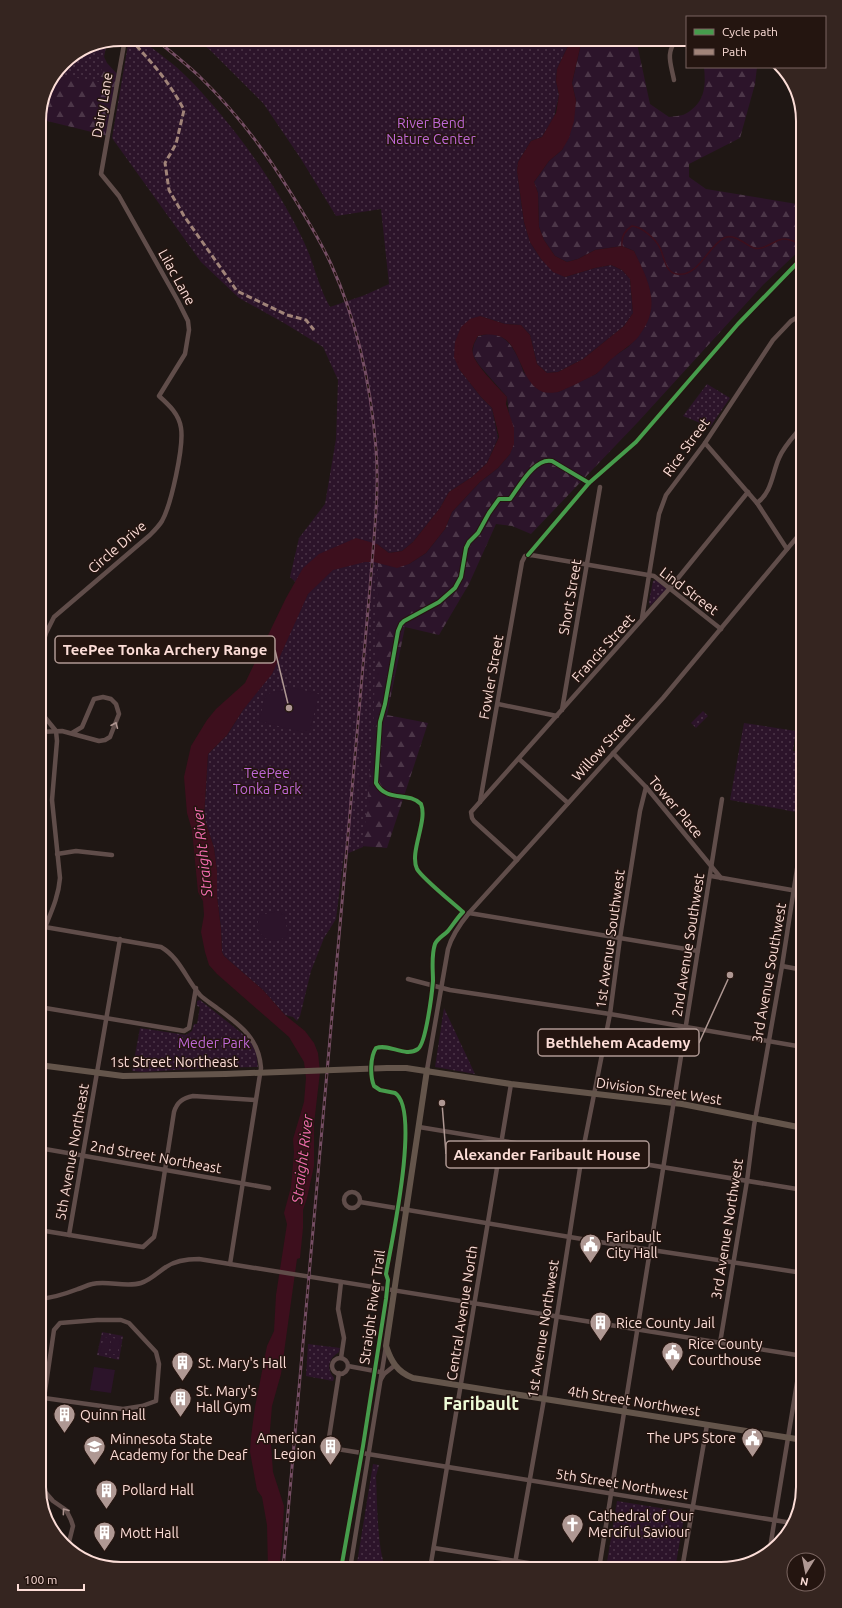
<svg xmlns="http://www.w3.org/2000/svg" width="842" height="1608" font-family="Ubuntu,sans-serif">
<defs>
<pattern id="forest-firs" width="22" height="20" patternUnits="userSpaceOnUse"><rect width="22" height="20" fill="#2c142a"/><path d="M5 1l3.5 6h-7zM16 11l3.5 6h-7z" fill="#4c3648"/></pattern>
<pattern id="park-dots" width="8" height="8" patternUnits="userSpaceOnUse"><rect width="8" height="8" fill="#2c142a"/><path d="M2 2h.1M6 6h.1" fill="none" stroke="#4c3648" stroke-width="1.8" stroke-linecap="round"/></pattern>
</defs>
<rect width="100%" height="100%" fill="#1f1714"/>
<g fill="url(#forest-firs)">
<path d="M582,39H636L650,104L669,117C674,116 681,116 685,114C705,103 706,87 704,67H757L755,84L740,138L689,164V177L706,189L803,205V247L763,285L638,422L531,534L512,526L496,524L469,584L439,635L405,627L387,715L428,723L387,848L347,845L328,634L308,594L365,562L409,564L426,553L445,529L452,512L480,482L498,468L510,454L509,413L507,397L479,365L472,354L474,344L478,336C484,335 491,332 497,335C512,340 519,359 524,373L558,392L596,374L613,357L628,347L639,335L643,273L634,251L622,246L595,250L578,259L567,262L555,256L544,240L539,227L538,193L534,182L549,161L562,150L576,101L572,83Z"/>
<path d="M98,44L107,63L119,76L108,136L39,119C39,88 66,50 98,44Z"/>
</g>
<g fill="url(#park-dots)">
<path d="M129,39H140C157,52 176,65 191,81C235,127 277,185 304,242C314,263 318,286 330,307L365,295L389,284L381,209L336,216L301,159L263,103L210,50L196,39H568V46L557,69L556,81L559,95L554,117L542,137L531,141L518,162L517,171L524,222L530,242L541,259L565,277L595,268L611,265L622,270L630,279L633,313L624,326L583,359L558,372L547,373L537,364L530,335L521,325L505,324L480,316L459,369L481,397L492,408L498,438L487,463L472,477L449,492L440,508L413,542L402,551L389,553L377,544L378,564L373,738L363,847L344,855L336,919L324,938L311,971L300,1016L297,1021L293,1017L285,1015L263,990L224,956L222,952L221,929L217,896V871L214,848L204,817L208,754L227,735L243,710L308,594L290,577L299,538L325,504L336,439L338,380L323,347L284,323L239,298L201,262L112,138Z"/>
<path d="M107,42L99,82L55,74C68,56 85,46 107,42Z"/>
<polygon points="707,384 730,398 710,427 683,416"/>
<polygon points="656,580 666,588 666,590 650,606 649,602 653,581"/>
<polygon points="703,711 708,716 696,728 691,723"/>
<polygon points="744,723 796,731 793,751 803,753 803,772 796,812 730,800"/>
<polygon points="200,1000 249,1039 256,1052 258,1067 204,1068 144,1072 132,1071 140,1028 186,1035 192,1031 194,1024 197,1024 200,1007 197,1006 197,1001"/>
<polygon points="444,1008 475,1074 435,1067"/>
<polygon points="102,1332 123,1336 119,1360 97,1355"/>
<path d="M308,1344L340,1348L339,1352C328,1359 326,1368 334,1378L333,1381L306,1376Z"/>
<path d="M373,1464L379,1465L376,1476C377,1494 377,1557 387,1569H356Z"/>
<polygon points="617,1501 685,1512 675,1569 606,1568"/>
</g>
<g fill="#2c142a">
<polygon points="295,688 319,694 309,734 259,721 266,694"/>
<path d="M279,911L284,914L288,934L286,937C275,943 264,942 258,929V920L260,915Z"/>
<polygon points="104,1337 111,1338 108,1353 100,1352"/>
<polygon points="113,1338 120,1340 117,1355 110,1353"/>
<polygon points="94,1367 115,1370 111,1393 90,1390"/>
</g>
<path fill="#3d0f1d" d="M568,39H582L572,83L576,101L574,121L569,138L562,150L549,161L534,182L538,193L539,227L544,240L555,256L567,262L578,259L595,250L622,246L634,251C643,270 656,293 650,314C649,321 643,330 639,336C632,345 622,350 614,357C607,362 603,369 596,374C593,376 562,391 558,392C554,393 546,393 543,392C513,380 525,325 478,336C475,341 471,348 473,354C475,365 499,388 507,397L506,404L514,428V444L510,454L498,468L480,482L452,512L445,529L426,553L409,564L397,568L374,562H365L333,570L308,594L272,674L243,710L227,735L208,754L204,817L214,848L217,871V896L221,929L222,952L224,956L263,990L285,1015L305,1031L314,1043L318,1053L320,1072L314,1124V1166L307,1198L303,1210V1228L300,1258L297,1259L281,1374L272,1406L270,1430L273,1472L284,1506L282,1545L279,1569H268L267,1525L262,1497L257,1490L250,1452L251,1437L255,1407L267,1346L274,1331L276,1295L287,1224L284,1213L291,1187L294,1153L293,1139L304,1102L306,1078L304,1062L289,1037L217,974L209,965L205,952L201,932L204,915L203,901L198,892L192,830L187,813L184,777L191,746L207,720L216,709L245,683L286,598L303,568L319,554L356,538L377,544L389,553L402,551L413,542L440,508L449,492L472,477L487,463L499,437L492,408L481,397L459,369L454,357L455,342L461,327L470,319L480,316L505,324L521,325L530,335L537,364L547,373L558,372L583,359L624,326L633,313L630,279L622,270L611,265L595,268L565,277L553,272L541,259L530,242L524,222L517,171L518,162L531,141L542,137L556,113L559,95L556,81L557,69L568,46Z"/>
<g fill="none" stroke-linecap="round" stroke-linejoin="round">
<path stroke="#3d0f1d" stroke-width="1.5" d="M622,246C621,237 624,231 632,226C642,227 655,238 660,248C664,256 665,273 677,274C699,277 708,246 724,238C735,233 745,245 754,248C764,251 774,240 783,239C790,238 797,243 803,245"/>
<g stroke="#604d4a" stroke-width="4.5">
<path d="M674,80C671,64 665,53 677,39"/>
<polyline points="705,443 757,503"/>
<path d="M787,549L757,503C772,492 772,474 779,458C784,446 795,435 803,425"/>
<polyline points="642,618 659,514 666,495 705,443 773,340 791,321 803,314"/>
<path d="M39,658L46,633L54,617L150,535C154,531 159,526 162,521C171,505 184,447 181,428C179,414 169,405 159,396L185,354L189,330L188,321L178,301L119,196L101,174L125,39"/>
<polyline points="498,704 557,716"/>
<polyline points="562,710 600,487"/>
<polyline points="39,732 62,731 99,741 105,740 110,737 119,714 116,704 111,699 103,697 94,699 82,727 72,733"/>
<polyline points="613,753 646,787 721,878"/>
<polyline points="519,759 568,803"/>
<polyline points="480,802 522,562 525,556 531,555 654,576 721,629"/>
<polyline points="57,854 76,851 112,855"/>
<polyline points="517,860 474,821 472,818 471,812 670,588 748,492"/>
<polyline points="711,876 803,892"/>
<polyline points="469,913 698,951"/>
<path d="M39,926L161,947C180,958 186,979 200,995C205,1000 212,1004 217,1008C240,1025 259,1038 261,1068L230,1264"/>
<path d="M39,944C46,921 58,903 60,878L52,800L57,741L56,731L39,710"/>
<polyline points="782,966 803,970"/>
<polyline points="408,979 450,990 610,1014 803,1047"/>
<polyline points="39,1007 184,1031 189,1028 196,988"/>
<path d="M427,1070L448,949C452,935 460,924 469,913L663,698L803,530"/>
<polyline points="675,1094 722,799"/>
<path d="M419,1127C547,1148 675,1170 803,1190"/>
<polyline points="39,1148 269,1188"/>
<polyline points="39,1171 43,1148"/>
<circle cx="352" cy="1200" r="8"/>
<polyline points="360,1202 612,1244 803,1273"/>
<path d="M39,1230L143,1247L154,1237L156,1228L174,1112C177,1102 183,1098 193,1096L255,1100"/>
<polyline points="69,1235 120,939"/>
<path d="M39,1299C53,1298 65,1294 78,1289C82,1288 87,1285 92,1284C108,1280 125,1288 141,1283C151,1280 158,1272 166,1267C176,1260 188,1259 199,1259L803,1356"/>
<polyline points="720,1343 747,1181 754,1126 782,966 803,830"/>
<polyline points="341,1358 344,1338 338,1309 341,1282"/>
<circle cx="340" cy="1366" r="8"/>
<polyline points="348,1366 380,1372"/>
<polyline points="339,1373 328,1444 329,1447 331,1448 792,1523"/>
<polyline points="381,1379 384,1374 394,1366"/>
<polyline points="39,1397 44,1398 123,1409 142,1406 156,1401 159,1364 156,1352 129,1323 121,1320 97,1320 60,1323 54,1330 44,1398"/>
<polyline points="39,1485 53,1501 66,1510 71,1520 73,1526 68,1546"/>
<polyline points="434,1548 566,1569"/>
<polyline points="770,1548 803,1346"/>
<polyline points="350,1569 386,1346"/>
<polyline points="430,1569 511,1084"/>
<polyline points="514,1569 544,1399 582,1155 610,1014 620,938 640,811 646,787"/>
<polyline points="599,1569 672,1113"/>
<polyline points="682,1569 707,1425"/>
</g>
<g stroke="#64554b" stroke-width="6">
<polyline points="39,1065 123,1076 225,1074"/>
<polyline points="406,1068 511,1084 682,1104 803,1128"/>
<path d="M427,1070L386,1346C391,1361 397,1372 413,1378L803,1440"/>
</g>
<defs>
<path id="rail" d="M155,39C170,51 185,63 199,76C234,110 264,149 289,190C304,214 319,238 331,264C357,321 371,386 376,449C379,487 375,525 372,564L283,1569"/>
</defs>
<use href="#rail" stroke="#754e64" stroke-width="3"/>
<use href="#rail" stroke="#241510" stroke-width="1.5" stroke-dasharray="4.5" stroke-linecap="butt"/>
<polyline stroke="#604d4a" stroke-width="4.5" points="672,1113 675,1094"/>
<polyline stroke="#64554b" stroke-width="6" points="225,1074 387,1068 406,1068"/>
<path stroke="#a18479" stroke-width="3" stroke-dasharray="6 3" stroke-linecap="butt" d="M130,39C151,61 170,83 184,110L176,144L165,163L169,190L184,216L237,291L287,315L306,320L314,330"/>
<defs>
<g id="cycleway">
<polyline points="528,555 589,483 636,442 738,324 803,257"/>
<path d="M341,1569L363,1446L386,1299L388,1280L386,1274C391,1245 421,1109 395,1093L380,1090L374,1086C370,1076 370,1057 376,1048C389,1043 405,1058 418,1049C426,1043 432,993 433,981C433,969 431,956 435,944C438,938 443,936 448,931C453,925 457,918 463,912C453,903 422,878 417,869C409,852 428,821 421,804C408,791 387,803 376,783L380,722L385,704L398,631L401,624L404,621L439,602L455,588L461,577L466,548L469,542L478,533L489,513L499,499H510C519,487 535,457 552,461L589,483"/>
</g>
</defs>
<use href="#cycleway" stroke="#241510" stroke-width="6"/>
<use href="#cycleway" stroke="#469c4c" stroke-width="4"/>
</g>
<defs><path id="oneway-chevron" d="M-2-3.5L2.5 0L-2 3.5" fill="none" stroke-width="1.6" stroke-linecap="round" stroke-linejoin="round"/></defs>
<g stroke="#ae9590">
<use href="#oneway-chevron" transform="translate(115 725) rotate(-67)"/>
<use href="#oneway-chevron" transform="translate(65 1511) rotate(-126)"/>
</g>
<defs>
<symbol id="civic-pin" viewBox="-11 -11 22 30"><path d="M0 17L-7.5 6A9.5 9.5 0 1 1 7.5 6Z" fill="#af9893" stroke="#241510"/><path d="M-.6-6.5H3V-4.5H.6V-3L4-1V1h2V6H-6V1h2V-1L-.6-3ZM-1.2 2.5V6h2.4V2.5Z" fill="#fff"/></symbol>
<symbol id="building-pin" viewBox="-11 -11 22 30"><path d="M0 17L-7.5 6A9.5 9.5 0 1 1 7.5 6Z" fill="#af9893" stroke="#241510"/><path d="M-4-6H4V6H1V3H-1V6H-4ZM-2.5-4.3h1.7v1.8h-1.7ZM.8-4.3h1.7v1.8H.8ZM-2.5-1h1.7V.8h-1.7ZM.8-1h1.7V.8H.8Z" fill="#fff"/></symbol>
<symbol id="school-pin" viewBox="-11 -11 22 30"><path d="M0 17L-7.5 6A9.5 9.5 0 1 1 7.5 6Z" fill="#af9893" stroke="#241510"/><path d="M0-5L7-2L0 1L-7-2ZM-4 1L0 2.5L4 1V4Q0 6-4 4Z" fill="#fff"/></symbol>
<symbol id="church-pin" viewBox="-11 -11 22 30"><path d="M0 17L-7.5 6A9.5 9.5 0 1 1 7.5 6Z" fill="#af9893" stroke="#241510"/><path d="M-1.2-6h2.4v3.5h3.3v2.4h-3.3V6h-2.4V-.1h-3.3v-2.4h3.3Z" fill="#fff"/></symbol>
</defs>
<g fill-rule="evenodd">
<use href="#civic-pin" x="578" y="1232" width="25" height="34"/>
<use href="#building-pin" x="588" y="1310" width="25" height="34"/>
<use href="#civic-pin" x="660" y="1340" width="25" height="34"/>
<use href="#building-pin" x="170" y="1350" width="25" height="34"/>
<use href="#building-pin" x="168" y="1386" width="25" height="34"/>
<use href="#building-pin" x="52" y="1402" width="25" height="34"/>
<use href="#civic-pin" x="740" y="1426" width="25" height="34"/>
<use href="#building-pin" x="318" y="1434" width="25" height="34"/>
<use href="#school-pin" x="82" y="1434" width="25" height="34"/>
<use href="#building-pin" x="94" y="1478" width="25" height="34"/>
<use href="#church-pin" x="560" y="1512" width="25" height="34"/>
<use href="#building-pin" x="92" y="1520" width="25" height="34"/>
</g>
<g text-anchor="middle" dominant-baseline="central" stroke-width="3" stroke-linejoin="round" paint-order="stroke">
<g font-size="14" fill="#fcddd7" stroke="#241510">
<text transform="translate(102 105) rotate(-80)">Dairy Lane</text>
<text transform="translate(177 277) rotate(61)">Lilac Lane</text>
<text transform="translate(686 447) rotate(-54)">Rice Street</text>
<text transform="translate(117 547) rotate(-41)">Circle Drive</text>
<text transform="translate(689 591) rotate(37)">Lind Street</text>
<text transform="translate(570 597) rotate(-80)">Short Street</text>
<text transform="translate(603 648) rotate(-48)">Francis Street</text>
<text transform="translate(491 677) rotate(-80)">Fowler Street</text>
<text transform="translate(603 747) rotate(-48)">Willow Street</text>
<text transform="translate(676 807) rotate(50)">Tower Place</text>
<text transform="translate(610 939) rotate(-82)">1st Avenue Southwest</text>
<text transform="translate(688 945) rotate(-81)">2nd Avenue Southwest</text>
<text transform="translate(769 973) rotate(-80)">3rd Avenue Southwest</text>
<text x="174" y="1062">1st Street Northeast</text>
<text transform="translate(659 1091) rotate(8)">Division Street West</text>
<text transform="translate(72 1152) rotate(-80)">5th Avenue Northeast</text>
<text transform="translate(156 1157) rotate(10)">2nd Street Northeast</text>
<text transform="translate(727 1229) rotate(-81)">3rd Avenue Northwest</text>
<text transform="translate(372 1307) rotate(-82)">Straight River Trail</text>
<text transform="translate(462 1313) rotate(-81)">Central Avenue North</text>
<text transform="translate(543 1329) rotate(-81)">1st Avenue Northwest</text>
<text transform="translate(634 1401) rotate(9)">4th Street Northwest</text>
<text transform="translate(622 1484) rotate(9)">5th Street Northwest</text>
</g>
<g font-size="14" fill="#c068d7" stroke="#241510">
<text x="431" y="123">River Bend<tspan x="431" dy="16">Nature Center</tspan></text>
<text x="267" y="773">TeePee<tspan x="267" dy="16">Tonka Park</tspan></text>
<text x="214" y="1043">Meder Park</text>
</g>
<g font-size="14" fill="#fcddd7" stroke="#241510" text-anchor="start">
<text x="606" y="1237">Faribault<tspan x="606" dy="16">City Hall</tspan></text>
<text x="616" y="1323">Rice County Jail</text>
<text x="688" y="1344">Rice County<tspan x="688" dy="16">Courthouse</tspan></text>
<text x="198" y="1363">St. Mary's Hall</text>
<text x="196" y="1391">St. Mary's<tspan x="196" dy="16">Hall Gym</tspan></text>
<text x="80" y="1415">Quinn Hall</text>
<text x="316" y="1438" text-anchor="end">American<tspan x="316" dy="16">Legion</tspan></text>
<text x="736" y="1438" text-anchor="end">The UPS Store</text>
<text x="110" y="1439">Minnesota State<tspan x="110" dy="16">Academy for the Deaf</tspan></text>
<text x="122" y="1490">Pollard Hall</text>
<text x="588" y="1516">Cathedral of Our<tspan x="588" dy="16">Merciful Saviour</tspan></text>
<text x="120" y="1533">Mott Hall</text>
</g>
<g font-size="15" font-style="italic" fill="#f46caf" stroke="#241510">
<text transform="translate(202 852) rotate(-96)">Straight River</text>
<text transform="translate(302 1159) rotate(-83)">Straight River</text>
</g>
<g font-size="18" font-weight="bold" fill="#eefcd8" stroke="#241510">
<text x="481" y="1403">Faribault</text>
</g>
</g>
<path d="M0 0H842V1608H0ZM121 46H721A75 75 0 0 1 796 121V1487A75 75 0 0 1 721 1562H121A75 75 0 0 1 46 1487V121A75 75 0 0 1 121 46Z" fill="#352520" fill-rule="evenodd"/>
<path fill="none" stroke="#fcddd7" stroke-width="2" d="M121 46H721A75 75 0 0 1 796 121V1487A75 75 0 0 1 721 1562H121A75 75 0 0 1 46 1487V121A75 75 0 0 1 121 46Z"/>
<path fill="none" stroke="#af9893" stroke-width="1.5" d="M289 708L275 650M730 975L699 1043M442 1103L446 1154"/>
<g fill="#af9893" stroke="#241510" stroke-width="1.5">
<circle cx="289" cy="708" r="4"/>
<circle cx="730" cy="975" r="4"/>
<circle cx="442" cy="1103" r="4"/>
</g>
<g fill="#241510" stroke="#af9893" stroke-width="1.5">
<rect x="55" y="636" width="220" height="27" rx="4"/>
<rect x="538" y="1029" width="161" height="27" rx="4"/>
<rect x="446" y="1141" width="203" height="27" rx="4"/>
</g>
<g font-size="15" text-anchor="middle" font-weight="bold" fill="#fcddd7">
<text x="165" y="655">TeePee Tonka Archery Range</text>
<text x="618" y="1048">Bethlehem Academy</text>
<text x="547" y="1160">Alexander Faribault House</text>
</g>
<rect x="686" y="16" width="140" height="52" fill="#241510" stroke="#7a6560"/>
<rect x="694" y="29" width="20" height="6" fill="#469c4c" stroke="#7a6560"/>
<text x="722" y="36" font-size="12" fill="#fcddd7">Cycle path</text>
<rect x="694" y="49" width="20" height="6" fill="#a18479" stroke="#7a6560"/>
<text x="722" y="56" font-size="12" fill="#fcddd7">Path</text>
<g transform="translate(806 1572) rotate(190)"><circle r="19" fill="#241510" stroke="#7a6560"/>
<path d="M0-3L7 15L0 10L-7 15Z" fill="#af9893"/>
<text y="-6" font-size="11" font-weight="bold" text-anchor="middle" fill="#fcddd7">N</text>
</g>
<path d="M18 1584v6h66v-6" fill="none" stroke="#fcddd7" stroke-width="2"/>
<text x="24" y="1584" font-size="12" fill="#fcddd7" stroke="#241510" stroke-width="3" paint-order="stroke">100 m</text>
</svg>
